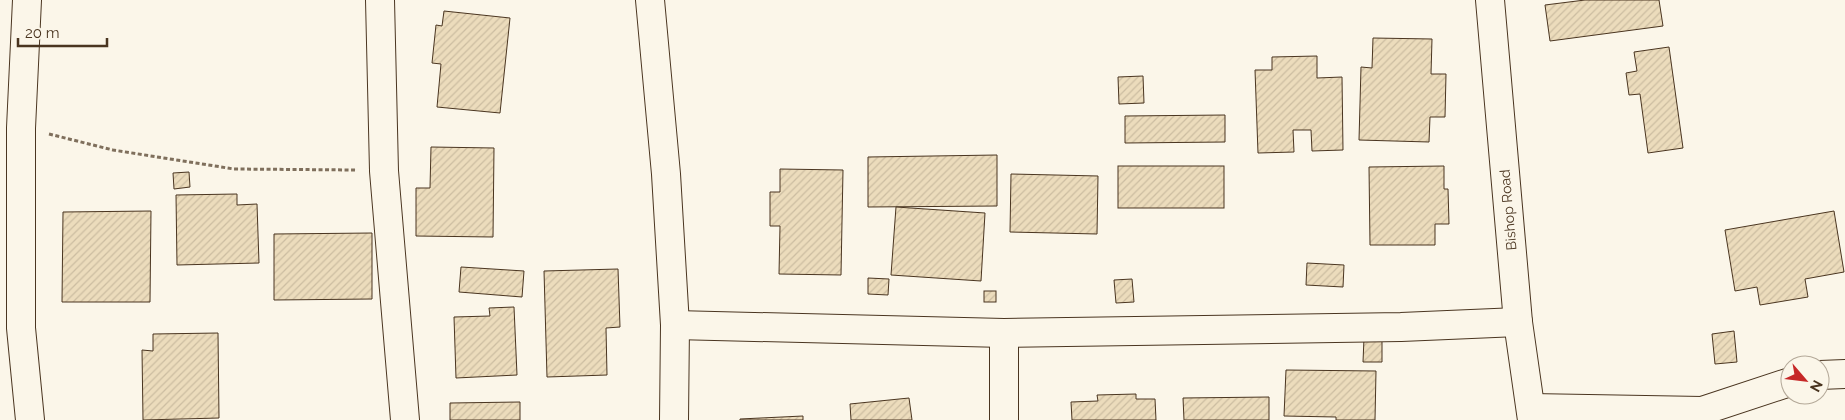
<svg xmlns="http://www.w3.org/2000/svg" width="1845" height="420" font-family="Raleway,sans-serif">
<defs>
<pattern id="building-hatch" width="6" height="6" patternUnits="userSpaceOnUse" patternTransform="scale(1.25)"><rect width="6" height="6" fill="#ecdcbc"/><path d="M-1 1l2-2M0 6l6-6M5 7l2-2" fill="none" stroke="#ccbda1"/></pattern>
</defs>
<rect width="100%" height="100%" fill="#fbf6e9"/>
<g fill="url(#building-hatch)" stroke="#4a3520">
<polygon points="1585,0 1659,0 1663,26 1550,41 1545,5"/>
<polygon points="444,11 510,18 500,113 437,107 441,64 432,63 436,25 442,26"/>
<polygon points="1373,38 1432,39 1431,74 1446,74 1445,117 1430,117 1429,142 1359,140 1361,67 1372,68"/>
<polygon points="1669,47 1683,148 1648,153 1640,94 1629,95 1626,73 1637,71 1634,52"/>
<polygon points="1317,56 1317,78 1342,77 1343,150 1312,151 1311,130 1293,130 1294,152 1258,153 1255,70 1272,70 1272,57"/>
<polygon points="1143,76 1144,103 1119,104 1118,77"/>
<polygon points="1225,115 1225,142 1125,143 1125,116"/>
<polygon points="431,147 494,148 493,237 416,236 416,188 430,188"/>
<polygon points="997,155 997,206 868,207 868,157"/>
<rect x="1118" y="166" width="106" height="42"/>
<polygon points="1444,166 1444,189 1448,189 1449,224 1435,224 1435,245 1370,245 1369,167"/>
<polygon points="780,169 843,170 841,275 779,274 780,226 770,226 770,192 780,192"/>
<polygon points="189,172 190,187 174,189 173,173"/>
<polygon points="1011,174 1098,176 1097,234 1010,232"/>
<polygon points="237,194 237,205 257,204 259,263 177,265 176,195"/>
<polygon points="896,207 985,213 981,281 891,275"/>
<polygon points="151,211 150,302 62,302 63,212"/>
<polygon points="1834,211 1844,272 1805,279 1808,297 1760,305 1757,287 1735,291 1725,230"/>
<polygon points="372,233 372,299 274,300 274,234"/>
<polygon points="1307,263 1344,265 1343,287 1306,285"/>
<polygon points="461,267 524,271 522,297 459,292"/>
<polygon points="618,269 620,327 606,328 607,375 547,377 544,271"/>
<polygon points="868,278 889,279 888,295 868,294"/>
<polygon points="1132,279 1134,302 1116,303 1114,280"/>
<rect x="984" y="291" width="12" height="11"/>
<polygon points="514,307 517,375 456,378 454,317 490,316 489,308"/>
<polygon points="1734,331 1737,362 1715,364 1712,334"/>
<polygon points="218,333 219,418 143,420 142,350 153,351 153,334"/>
<polygon points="1364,338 1382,338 1382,362 1363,362"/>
<polygon points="1286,370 1376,371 1375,420 1336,420 1336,417 1284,416"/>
<polygon points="1136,394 1136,399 1155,399 1156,420 1072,420 1071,402 1098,401 1097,395"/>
<polygon points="1269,397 1269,420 1184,420 1183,398"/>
<polygon points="909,398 912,420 851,420 850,404"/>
<polygon points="520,402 520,420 450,420 450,403"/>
<polygon points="803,416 803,420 740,420 740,419"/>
</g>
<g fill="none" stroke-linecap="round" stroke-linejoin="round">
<defs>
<g id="minor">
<polyline points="27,0 21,128 21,328 30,420"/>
<polyline points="380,0 384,171 405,420"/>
<polyline points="650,0 666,174 675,325 674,420"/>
<polyline points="1490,0 1518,322 1532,420"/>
<polyline points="675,325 1004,333 1401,327 1518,322"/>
<polyline points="1004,333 1004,420"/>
<polyline points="1820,375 1845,374"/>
<polyline points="1531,408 1702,411 1790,382"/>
</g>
</defs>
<use href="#minor" stroke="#4a3520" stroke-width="30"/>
<polyline stroke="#7f6f5c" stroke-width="3" stroke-dasharray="4 2.5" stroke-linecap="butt" points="49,134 113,150 234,169 356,170"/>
<use href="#minor" stroke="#fbf6e9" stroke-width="28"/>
</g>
<g text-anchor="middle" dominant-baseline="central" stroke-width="4" stroke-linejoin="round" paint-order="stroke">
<g font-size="14" fill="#4a3520" stroke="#fbf6e9">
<text transform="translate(1508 210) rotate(-95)">Bishop Road</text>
</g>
</g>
<g transform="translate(1805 380) rotate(118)"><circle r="24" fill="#fbf6e9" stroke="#b4a999"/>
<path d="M0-4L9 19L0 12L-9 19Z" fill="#c62828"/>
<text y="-8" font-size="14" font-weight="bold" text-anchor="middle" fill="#4a3520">N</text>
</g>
<path d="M18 38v8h89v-8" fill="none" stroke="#4a3520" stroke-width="2.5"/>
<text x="25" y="38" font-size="15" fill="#4a3520" stroke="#fbf6e9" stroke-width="4" paint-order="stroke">20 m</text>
</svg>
